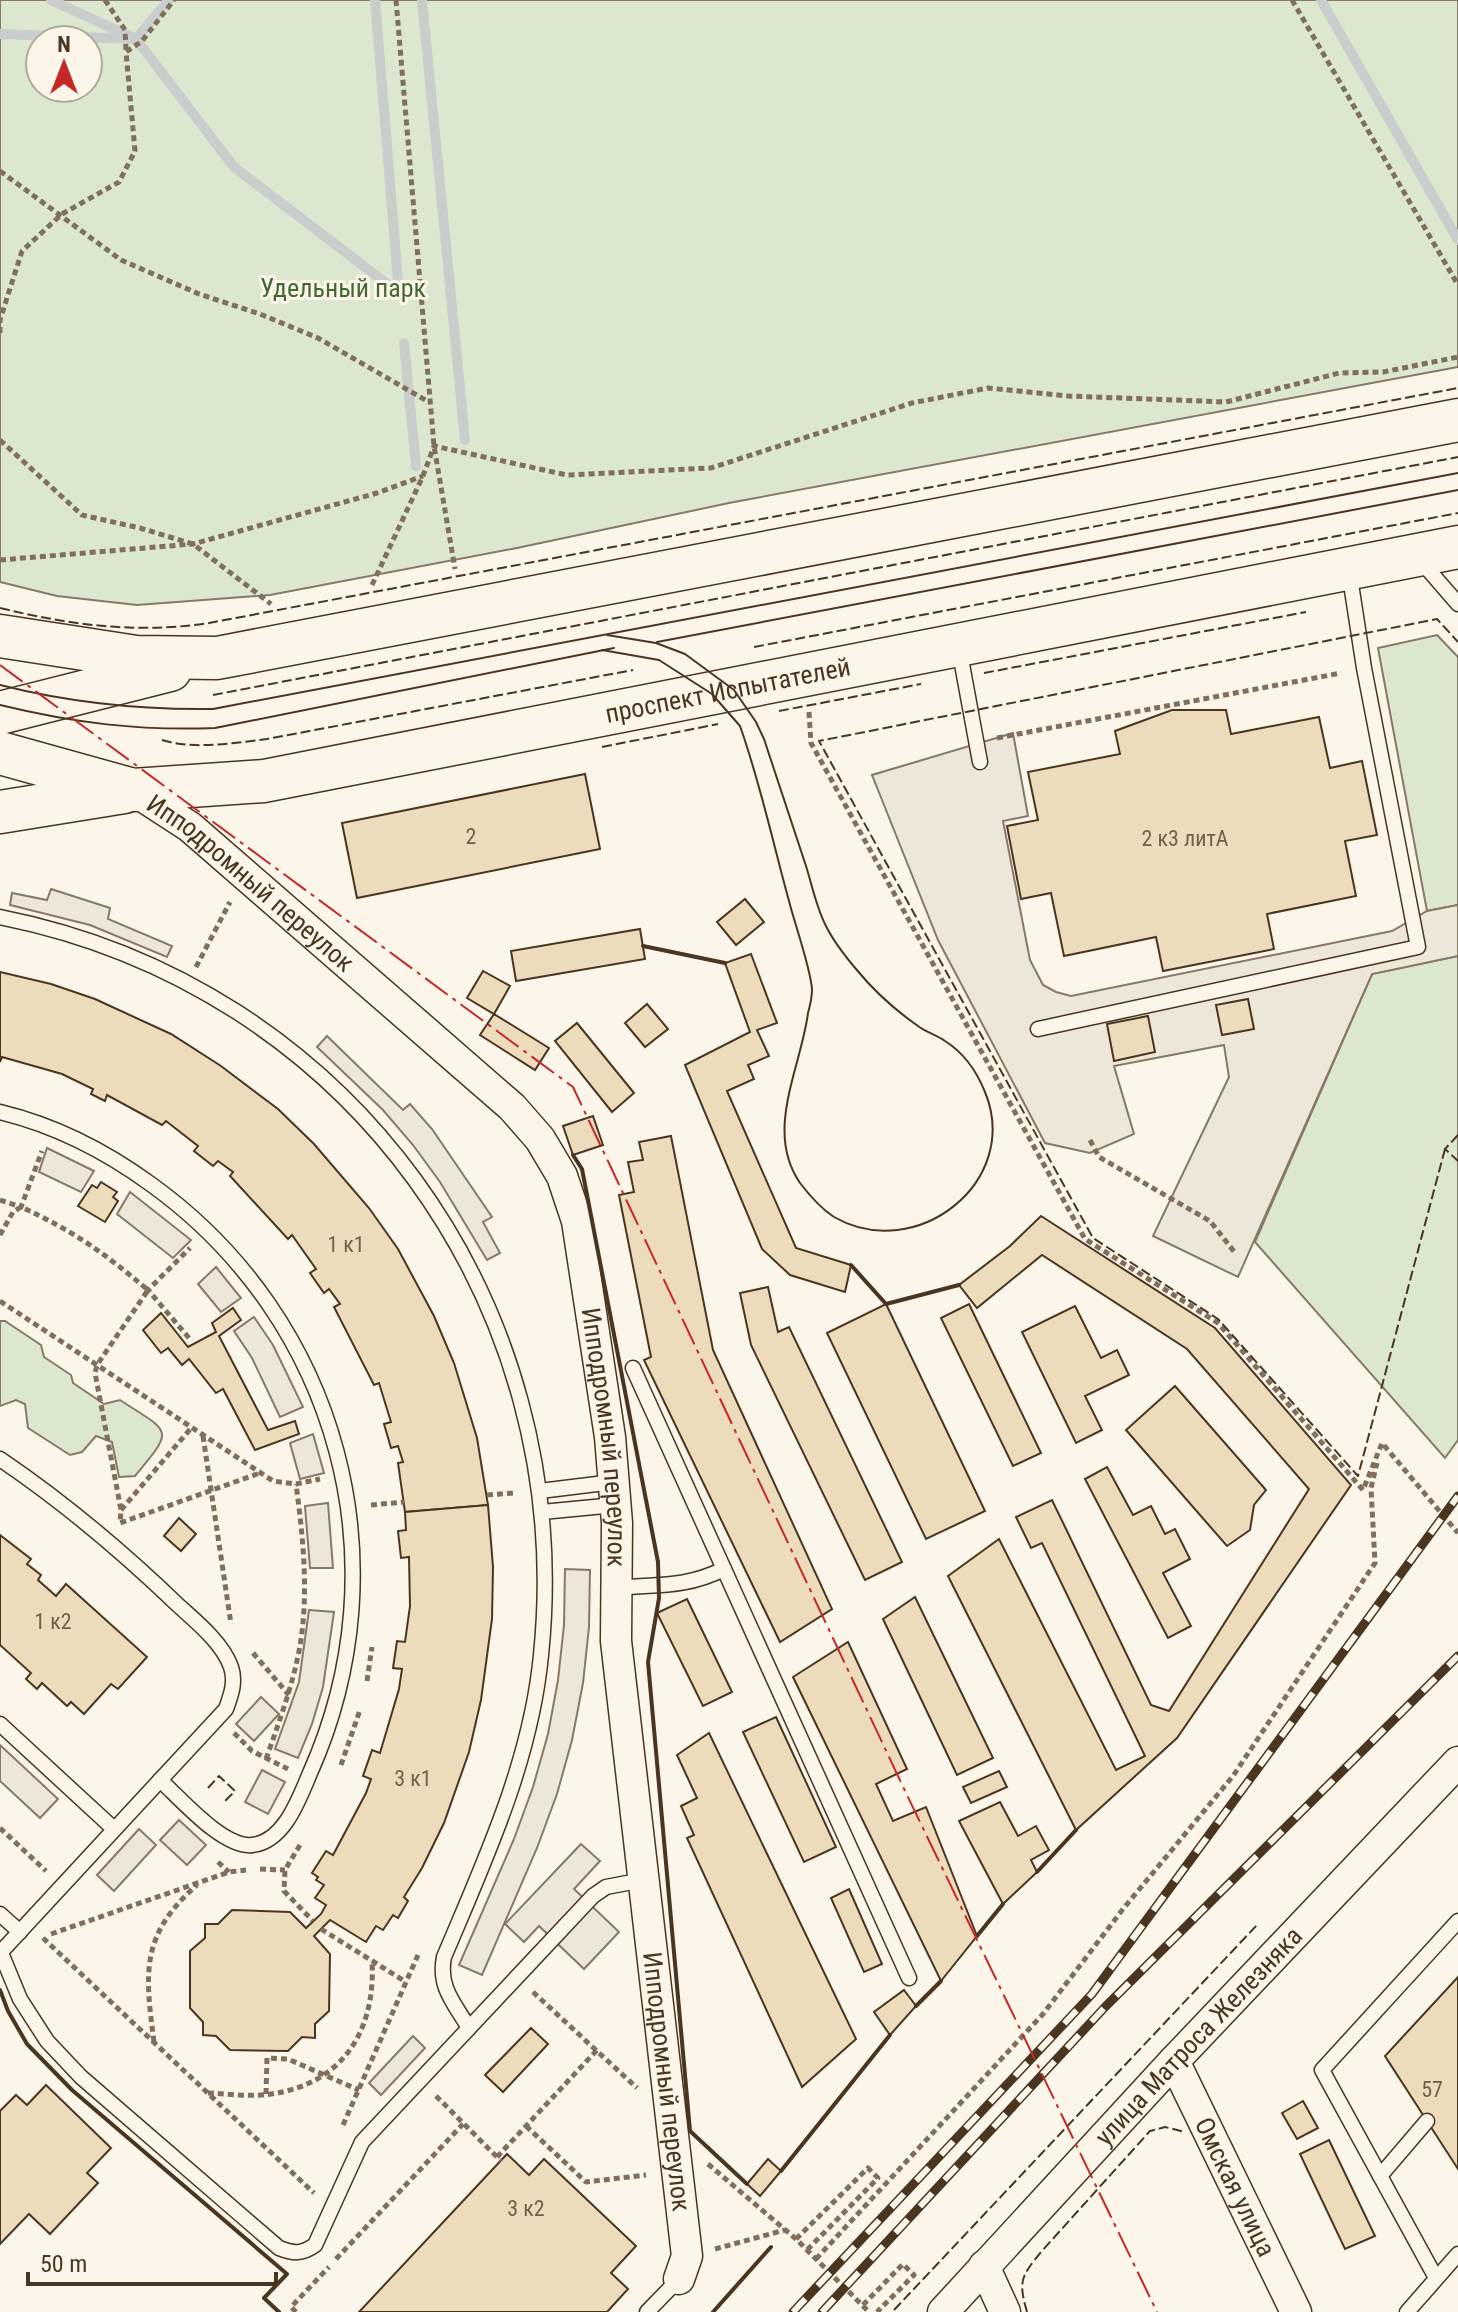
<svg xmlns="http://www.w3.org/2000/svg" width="1458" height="2312" font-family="'Roboto Condensed',sans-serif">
<rect width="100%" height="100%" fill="#fbf6e9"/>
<g fill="#dce7d0" stroke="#887966" stroke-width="2" fill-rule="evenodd">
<path d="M0,0H1458V367L729,503L517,548L270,595L137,605L57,596L0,582ZM40,40H88V88H40Z"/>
<polygon points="1437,635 1458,657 1458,905 1427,911 1378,648"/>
<polygon points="1458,956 1458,1440 1445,1458 1255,1242 1372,974"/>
<path d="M0,1321H5L41,1345L44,1357L71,1375L73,1383L104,1404L120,1400C170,1433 176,1427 135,1476L119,1477L112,1442L96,1436L82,1452L70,1455L28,1428L25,1404L16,1400L0,1406Z"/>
</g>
<g fill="#ede7d9" stroke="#887966" stroke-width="2">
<polygon points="1013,733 1028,816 1003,821 1030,960 1043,985 1056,992 1071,996 1392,931 1427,911 1458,905 1458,956 1372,974 1238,1277 1153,1236 1229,1077 1224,1045 1114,1066 1134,1134 1090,1153 1045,1143 938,940 872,775"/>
<polygon points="51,889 110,908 108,919 172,946 167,957 90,925 10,905 12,893 47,900"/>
<polygon points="327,1036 403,1110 410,1104 432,1129 492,1217 483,1222 500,1253 487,1260 440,1182 413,1145 383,1110 317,1047"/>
<polygon points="47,1148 94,1171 81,1192 39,1172"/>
<polygon points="130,1192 191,1240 173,1258 117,1214"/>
<polygon points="216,1267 241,1298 221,1312 198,1284"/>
<polygon points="254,1317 273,1345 303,1407 280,1417 252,1358 234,1331"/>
<polygon points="313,1434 324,1473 300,1479 290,1443"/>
<polygon points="328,1503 333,1568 310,1568 305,1506"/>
<polygon points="565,1569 590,1570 589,1627 583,1683 572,1740 557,1794 537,1848 482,1975 459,1965 514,1839 533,1787 548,1734 558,1680 564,1625"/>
<polygon points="309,1610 334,1612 323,1687 312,1724 298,1758 275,1749 299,1682"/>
<polygon points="261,1697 279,1714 254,1741 236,1724"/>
<polygon points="0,1745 58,1799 40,1818 0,1781"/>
<polygon points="262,1770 285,1782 268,1814 245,1802"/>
<polygon points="179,1820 206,1845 187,1865 160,1840"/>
<polygon points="139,1829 156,1845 114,1891 97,1875"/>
<polygon points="581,1844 600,1861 574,1889 619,1932 584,1969 539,1926 524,1942 505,1924"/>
<polygon points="413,2036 425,2048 381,2095 369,2083"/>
</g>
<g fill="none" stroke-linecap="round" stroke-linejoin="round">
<g stroke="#c9cecd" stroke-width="10">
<polyline points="51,0 136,39 169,0"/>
<polyline points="375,0 399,293"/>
<polyline points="422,0 465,440"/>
<polyline points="1321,0 1458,240"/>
<polyline points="0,34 136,39 234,167 399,293"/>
<polyline points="404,343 416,466"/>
</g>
</g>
<g fill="#ecdcbc" stroke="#4a3520" stroke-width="2">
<polygon points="1172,710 1226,710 1231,734 1319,717 1330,768 1362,761 1377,835 1345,841 1356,896 1267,914 1274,949 1163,971 1156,937 1064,956 1051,893 1021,899 1007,826 1038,820 1028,772 1120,754 1115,731"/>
<polygon points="585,774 600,849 357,898 342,823"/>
<polygon points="745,899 764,922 736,945 717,922"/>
<polygon points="640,929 645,959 516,981 511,951"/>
<polygon points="751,954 777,1023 757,1030 769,1056 748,1065 754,1079 727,1091 796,1248 851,1265 845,1292 790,1275 762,1249 685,1065 750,1032 725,963"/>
<polygon points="483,971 510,986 494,1014 467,998"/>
<polygon points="0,972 51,984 95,999 171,1034 221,1066 278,1109 314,1144 369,1208 398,1249 434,1316 454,1363 477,1438 488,1505 405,1512 398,1463 403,1462 398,1446 391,1448 384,1424 391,1422 379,1383 374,1385 334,1307 340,1304 329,1289 324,1293 310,1273 316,1269 292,1235 288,1239 230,1176 233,1172 218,1161 213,1166 194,1151 198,1146 166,1121 162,1125 107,1095 105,1101 91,1094 93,1089 62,1074 2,1057 0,1062"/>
<polygon points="1248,999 1254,1029 1222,1035 1216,1005"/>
<polygon points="647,1004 668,1029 645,1047 625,1023"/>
<polygon points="494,1014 549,1048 535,1070 480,1035"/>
<polygon points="1148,1016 1155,1052 1114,1061 1107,1024"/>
<polygon points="577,1023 634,1093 612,1112 555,1041"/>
<polygon points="593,1116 603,1145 573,1155 563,1126"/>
<polygon points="671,1136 713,1350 832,1609 780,1642 644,1360 651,1357 619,1195 634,1192 628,1162 643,1160 639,1142"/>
<polygon points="101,1182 117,1192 113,1197 118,1201 105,1222 78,1206 92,1185 97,1188"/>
<polygon points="1041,1216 1215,1328 1351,1485 1177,1738 1076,1830 948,1576 999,1539 1116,1770 1145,1756 1042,1543 1031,1548 1016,1517 1052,1500 1151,1705 1169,1711 1309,1489 1187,1349 1042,1255 977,1308 959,1285 1010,1246"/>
<polygon points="768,1287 778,1332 789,1327 902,1562 865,1580 751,1345 740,1293"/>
<polygon points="886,1304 985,1511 926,1539 827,1333"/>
<polygon points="969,1304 1041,1453 1013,1466 941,1318"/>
<polygon points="1075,1306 1101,1358 1117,1350 1129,1375 1085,1396 1102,1430 1076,1443 1022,1332"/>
<polygon points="233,1308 241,1320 219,1336 268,1430 295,1421 299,1434 255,1450 223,1389 216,1393 189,1359 182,1365 168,1348 161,1353 143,1330 161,1313 188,1347 216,1332 212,1323"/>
<polygon points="1175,1386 1266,1490 1254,1505 1250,1530 1227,1546 1126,1430"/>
<polygon points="1107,1467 1133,1515 1151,1506 1165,1534 1175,1529 1190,1559 1163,1573 1191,1626 1168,1638 1085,1479"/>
<polygon points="488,1505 493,1567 492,1619 481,1700 469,1752 444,1823 422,1868 404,1897 408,1901 398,1918 393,1915 383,1930 376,1926 366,1942 330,1920 314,1936 330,1954 329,2011 315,2024 315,2038 302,2037 288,2051 230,2050 216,2036 203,2035 203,2022 190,2008 190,1951 205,1938 205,1924 218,1924 232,1910 290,1912 306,1928 321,1914 326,1905 315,1898 324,1885 316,1880 318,1877 312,1873 326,1851 333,1855 366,1793 371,1779 363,1776 372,1750 380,1753 399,1689 402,1669 393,1668 397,1641 405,1642 410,1606 409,1557 401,1558 398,1531 406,1530 405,1512"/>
<polygon points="179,1518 196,1534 181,1551 164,1536"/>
<polygon points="0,1535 31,1559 27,1564 41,1575 38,1580 56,1596 66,1584 147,1657 118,1689 111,1684 84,1714 71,1702 67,1706 42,1683 37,1689 26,1679 31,1673 0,1645"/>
<polygon points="915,1597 993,1758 957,1775 883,1619"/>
<polygon points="687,1599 732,1692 703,1706 657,1613"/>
<polygon points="848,1642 907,1769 876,1784 893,1821 926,1807 977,1936 941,1981 793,1677"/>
<polygon points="776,1717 836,1847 804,1862 743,1732"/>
<polygon points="709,1733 856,2039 802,2087 687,1838 694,1835 681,1806 697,1798 677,1755"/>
<polygon points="999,1771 1007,1787 971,1803 963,1787"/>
<polygon points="1000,1802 1018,1836 1036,1826 1049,1850 1031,1860 1037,1872 1003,1904 959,1821"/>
<polygon points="849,1889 882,1964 864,1972 831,1898"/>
<polygon points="1458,1977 1458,2169 1385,2056"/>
<polygon points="904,1990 916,2006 890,2035 874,2012"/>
<polygon points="531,2028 548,2044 503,2092 485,2075"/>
<polygon points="46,2085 111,2148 87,2173 98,2183 50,2234 29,2214 0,2244 0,2111 16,2095 27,2105"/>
<polygon points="1303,2101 1318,2128 1297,2139 1282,2113"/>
<polygon points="1329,2140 1375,2236 1345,2249 1300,2154"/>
<polygon points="507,2154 529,2175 544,2159 636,2246 611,2273 628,2289 607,2312 359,2312"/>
<polygon points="768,2159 781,2171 760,2196 747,2184"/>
</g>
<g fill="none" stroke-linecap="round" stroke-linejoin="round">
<defs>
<g id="service">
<polyline points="1419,559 1458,604"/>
<polyline points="959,648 980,762"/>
<path d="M0,917C349,986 577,1303 541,1655C531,1761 485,1860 444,1957C438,1987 454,2003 469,2028"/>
<polyline points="1038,1029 1418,947 1364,668 1349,571"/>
<path d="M0,1112C54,1125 107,1152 152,1185C339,1320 404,1563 310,1773C299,1799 284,1842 252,1845C223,1848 181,1799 160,1780"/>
<polyline points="633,1368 909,1978"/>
<path d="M0,1459C65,1503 124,1553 180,1607C198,1623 223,1644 231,1667C236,1682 231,1695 226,1709L0,1953"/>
<polyline points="540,1491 613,1482"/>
<polyline points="542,1512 615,1505"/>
<path d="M616,1588C659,1584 685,1588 724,1569"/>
<polyline points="0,1724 114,1829"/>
<polyline points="0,1914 20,1932"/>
<path d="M1,1953L20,1999L47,2041L81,2077L279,2248C294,2254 302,2254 315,2245L362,2142L593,1896L606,1887L643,1880"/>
<polyline points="1380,2176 1427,2121"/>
<polyline points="1436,2278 1322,2070 1458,1921"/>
<polyline points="647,2312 679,2279"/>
<polyline points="1407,2312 1458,2254"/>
</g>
<g id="minor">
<path id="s1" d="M133,790L190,827L512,1107L540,1139L562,1176L577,1221L610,1437L617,1523L616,1641L687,2256L679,2279"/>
<path id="s2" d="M1174,2061L1296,2312"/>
<polyline points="984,2266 1005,2312"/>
<path id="s3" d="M943,2312L1174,2061L1458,1762"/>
</g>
<g id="secondary">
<polyline points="0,636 136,657 217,658 1458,420"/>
<polyline points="0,713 170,670"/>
<path id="s4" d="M0,753L133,790L264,781L1458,547"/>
<polyline points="0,812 124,792"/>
</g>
</defs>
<use href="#service" stroke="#4a3520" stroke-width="17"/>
<use href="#minor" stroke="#4a3520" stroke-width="33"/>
<use href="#secondary" stroke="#4a3520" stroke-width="45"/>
<g stroke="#7f6f5c" stroke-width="5" stroke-dasharray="6 4" stroke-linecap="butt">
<polyline points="105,0 125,30 126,51"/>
<polyline points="396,0 434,446 455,569"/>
<polyline points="1292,0 1458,285"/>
<polyline points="0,171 121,260 199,294 260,314 318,338 429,402"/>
<polyline points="0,333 0,320 22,251 62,214 119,182 135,151 126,52 142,41 174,0"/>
<polyline points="0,440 82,515 140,528 193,544 271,604"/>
<polyline points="0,560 193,544 377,493 423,476"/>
<polyline points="372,585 423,476 434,446 567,475 711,468 912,403 988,388 1068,396 1226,402 1339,373 1383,372 1458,357"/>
<polyline points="809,712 811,743 1085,1239 1218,1323 1363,1490 1382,1443 1458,1533"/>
<polyline points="997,738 1341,673"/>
<polyline points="196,967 230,902"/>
<polyline points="1090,1140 1099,1157 1210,1221 1236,1254"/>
<polyline points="0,1200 21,1207 42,1151"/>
<path d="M0,1235L13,1212L21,1207C74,1231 104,1253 148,1290L97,1365L95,1373L121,1510L120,1523L260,1473"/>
<polyline points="0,1301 273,1481 296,1484 320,1479"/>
<polyline points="189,1338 148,1290 190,1248"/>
<polyline points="203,1436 231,1624"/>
<polyline points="487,1495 514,1493"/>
<polyline points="371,1505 404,1502"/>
<polyline points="121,1510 192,1427"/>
<polyline points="253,1653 289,1695"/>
<polyline points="367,1681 372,1647"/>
<polyline points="234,1733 252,1751 288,1769"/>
<path d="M266,1759C279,1722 293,1685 300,1646C309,1592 303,1537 296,1484"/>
<polyline points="341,1765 360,1710"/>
<polyline points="0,1828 46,1871"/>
<polyline points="300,1845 285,1870 284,1891 313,1921"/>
<polyline points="218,1862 229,1872"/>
<polyline points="260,1869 285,1870"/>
<polyline points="321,1929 406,1982"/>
<polyline points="51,1934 229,1872 246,1870"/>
<polyline points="43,1938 314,2193"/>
<polyline points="533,1992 637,2088"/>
<path d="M154,2042C145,1973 140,1935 197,1885"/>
<path d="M208,2093C228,2094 250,2097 271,2094C343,2084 376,2030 372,1961"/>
<polyline points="266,2094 267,2058 288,2059 359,2090"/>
<polyline points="436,2096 501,2161"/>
<polyline points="343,2125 418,1955"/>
<polyline points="526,2126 586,2182 646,2175"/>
<polyline points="497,2157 597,2050"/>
<polyline points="708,2164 796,2239 869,2312"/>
<polyline points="796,2239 868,2168 878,2178 807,2250"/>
<polyline points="715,2249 785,2230"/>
<polyline points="336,2259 463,2124"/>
<polyline points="816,2259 1043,2014 1123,1909 1233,1776 1375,1563 1371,1488 1377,1463"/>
<polyline points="863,2305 903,2264 914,2275 877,2312"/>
<polyline points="296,2312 291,2307 329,2267"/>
</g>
<use href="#service" stroke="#fbf6e9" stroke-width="14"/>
<use href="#minor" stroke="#fbf6e9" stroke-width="30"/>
<use href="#secondary" stroke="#fbf6e9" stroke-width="42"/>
<g stroke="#4a3520" stroke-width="2">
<polyline points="657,642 1458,490"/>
<path d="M602,650L659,660L712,694L740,726C760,782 773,843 789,901C795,925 810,966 812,989C812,997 810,1006 808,1013C801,1068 764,1131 800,1183C810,1196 820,1208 834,1217C916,1264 1022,1182 985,1092C977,1072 964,1053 945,1041C936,1035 926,1032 918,1026C895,1010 874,991 856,969C845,956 832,939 825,924C816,906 812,885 806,866C792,824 778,782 764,739L756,722L734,690L685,654L656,643L607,635"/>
<path d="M0,685C71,703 140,710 213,709L1458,473"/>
<path d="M0,705C74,723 139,731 215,728L614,648"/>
</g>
<defs>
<g id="rail">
<polyline points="793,2312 1092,1994 1458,1496"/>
<polyline points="822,2312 1106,2006 1458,1656"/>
</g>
</defs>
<use href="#rail" stroke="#4a3520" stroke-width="9"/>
<use href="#rail" stroke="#fbf6e9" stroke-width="6" stroke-dasharray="18" stroke-linecap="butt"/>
<g stroke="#4a3520" stroke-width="2" stroke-dasharray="10 4" stroke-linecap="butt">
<path d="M0,608C70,625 137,634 209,623L1458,388"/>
<polyline points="754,647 1458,513"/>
<polyline points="984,673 1306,612"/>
<polyline points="213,695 1458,457"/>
<polyline points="779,711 921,684"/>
<path d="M162,740C194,750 233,743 267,739L633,670"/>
<polyline points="602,747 718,724"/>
<polyline points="1458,1135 1445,1149 1458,1161"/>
<polyline points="1445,1149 1358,1476 1218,1319 1093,1238 819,741 1437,619 1458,642"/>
<polyline points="208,1788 219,1776 235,1791 224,1802"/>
<polyline points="894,2310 1257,1925"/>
<path d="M1027,2312C1018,2280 1021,2277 1041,2252L1150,2131L1165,2127L1185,2132"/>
</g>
<g stroke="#4a3520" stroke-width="4">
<polyline points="643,946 725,963"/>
<polyline points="573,1155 582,1169 658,1562 659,1598 648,1662 690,2131 747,2184"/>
<polyline points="851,1265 886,1304 959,1285"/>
<polyline points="1037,1872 1076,1830"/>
<polyline points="977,1936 1003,1904"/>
<polyline points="0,1990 8,2011 27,2044 72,2090 287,2274 264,2298 279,2312"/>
<polyline points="916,2006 941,1981"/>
<polyline points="781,2171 890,2035"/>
<polyline points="713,2312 771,2247"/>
</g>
<polyline stroke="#c62828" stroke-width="2" stroke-dasharray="28 6 4 6" stroke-linecap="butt" points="0,665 573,1087 906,1793 1157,2312"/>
</g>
<g text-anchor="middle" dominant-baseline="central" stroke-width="6" stroke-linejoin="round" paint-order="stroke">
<g font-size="22" fill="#725f47">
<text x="471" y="836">2</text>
<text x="1185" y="838">2 к3 литА</text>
<text x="346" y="1244">1 к1</text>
<text x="53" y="1621">1 к2</text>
<text x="413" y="1778">3 к1</text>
<text x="1432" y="2089">57</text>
<text x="526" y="2208">3 к2</text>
</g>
<g font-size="26" fill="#436837" stroke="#fbf6e9">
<text x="343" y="288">Удельный парк</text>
</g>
<g font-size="26" fill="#4a3520" stroke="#fbf6e9">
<text stroke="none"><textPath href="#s4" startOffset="742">проспект Испытателей</textPath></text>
<text stroke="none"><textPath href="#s1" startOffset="150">Ипподромный переулок</textPath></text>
<text stroke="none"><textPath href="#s1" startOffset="846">Ипподромный переулок</textPath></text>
<text stroke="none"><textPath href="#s3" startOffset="376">улица Матроса Железняка</textPath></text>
<text stroke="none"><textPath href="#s1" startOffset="1494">Ипподромный переулок</textPath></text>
<text stroke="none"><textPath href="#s2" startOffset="140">Омская улица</textPath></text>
</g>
</g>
<g transform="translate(64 64)"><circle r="38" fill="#fbf6e9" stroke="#b4a999" stroke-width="2"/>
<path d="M0-6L14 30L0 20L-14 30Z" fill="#c62828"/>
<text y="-12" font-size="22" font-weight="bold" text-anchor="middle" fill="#4a3520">N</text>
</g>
<path d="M28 2272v12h248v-12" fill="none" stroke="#4a3520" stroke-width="4"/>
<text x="40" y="2272" font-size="24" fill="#4a3520" stroke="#fbf6e9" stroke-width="6" paint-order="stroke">50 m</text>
</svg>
